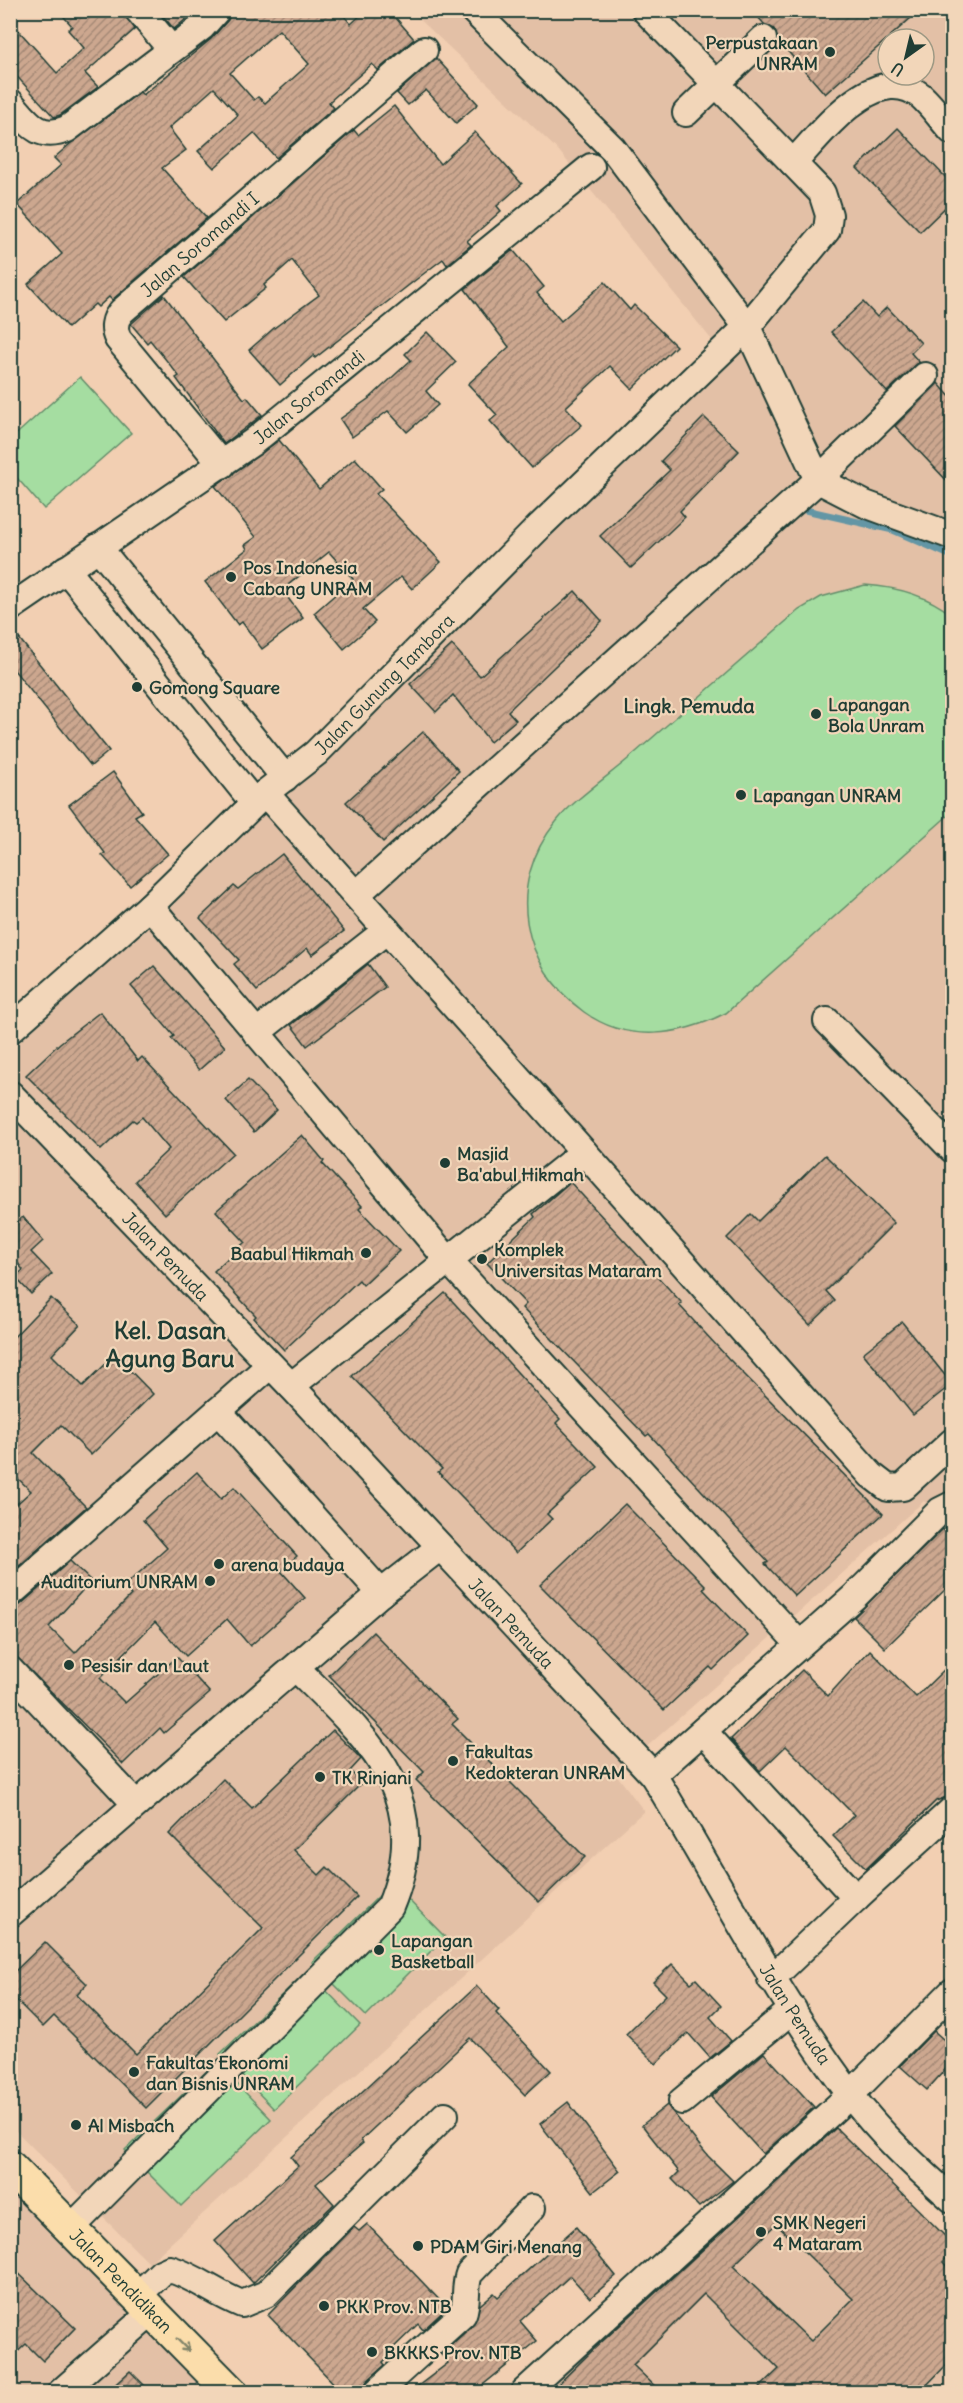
<svg xmlns="http://www.w3.org/2000/svg" width="963" height="2403" font-family="Delius,sans-serif">
<defs>
<pattern id="building-hatch" width="6" height="6" patternUnits="userSpaceOnUse" patternTransform="scale(1.5)"><rect width="6" height="6" fill="#cca78f"/><path d="M-1 1l2-2M0 6l6-6M5 7l2-2" fill="none" stroke="#a58976"/></pattern>
</defs>
<rect width="100%" height="100%" fill="#f2cfb2"/>
<filter id="ink" filterUnits="userSpaceOnUse"><feTurbulence type="fractalNoise" baseFrequency=".0167" numOctaves="2"/><feDisplacementMap in="SourceGraphic" scale="12" xChannelSelector="R" yChannelSelector="G"/><feConvolveMatrix kernelMatrix="1 2 1 2 8 2 1 2 1" color-interpolation-filters="sRGB"/></filter>
<g filter="url(#ink)">
<g fill="#e3c0a6" fill-rule="evenodd">
<path d="M411,11H952V1529L924,1501L616,1774L644,1811L149,2263L11,2126V1038L728,360L559,151ZM888,39H924V75H888Z"/>
<polygon points="764,2155 952,2341 952,2392 506,2392"/>
<polygon points="10,2178 223,2392 11,2392"/>
</g>
<g fill="#a5dda1" stroke="#628d6a" stroke-width="1.5">
<polygon points="80,377 131,433 44,509 11,471 11,439"/>
<path d="M865,585C897,587 927,595 952,615V812L726,1013C680,1036 628,1044 584,1012C521,966 505,885 556,822C571,802 608,776 628,759C685,709 742,660 799,610L821,597Z"/>
<polygon points="392,1883 445,1937 366,2016 312,1962"/>
<polygon points="307,1971 360,2025 274,2109 220,2054"/>
<polygon points="216,2062 271,2119 181,2206 125,2150"/>
</g>
<g fill="none" stroke-linecap="round" stroke-linejoin="round">
<polyline stroke="#6396a5" stroke-width="7" points="797,505 801,509 893,530 952,556"/>
</g>
<g fill="url(#building-hatch)" stroke="#1f3d34" stroke-width="1.5" fill-rule="evenodd">
<polygon points="58,10 123,10 135,29 85,73 98,87 60,115 54,117 10,69 10,21 57,73 84,48 68,30 72,26"/>
<polygon points="158,10 197,10 174,29"/>
<path d="M232,10H339L351,24L366,10H389L414,39L378,70L372,64L329,102L334,108L276,158L254,133L214,168L198,151L238,115L214,88L169,128L186,150L162,168L207,218L112,300L109,297L98,307L95,304L68,328L28,284L62,254L17,204L61,165L54,158L70,144L140,92L143,95L211,39L228,20ZM279,30L309,64L265,103L258,97L254,100L230,73Z"/>
<polygon points="752,10 920,10 825,94 778,40 774,29 764,24"/>
<polygon points="436,58 478,104 456,123 426,90 408,105 397,93"/>
<polygon points="394,106 440,164 475,132 522,184 497,206 501,211 467,241 471,245 447,265 443,259 422,275 315,358 314,355 280,385 249,350 274,328 319,295 292,260 264,285 266,288 224,322 184,277 354,130 358,135"/>
<polygon points="898,128 952,184 952,201 920,232 857,168"/>
<polygon points="513,250 544,287 537,293 561,321 605,282 630,310 634,305 676,346 632,389 610,366 566,407 582,425 532,468 490,421 497,415 468,384 509,347 465,289"/>
<polygon points="164,295 244,399 247,397 262,415 224,444 176,378 179,376 150,340 147,343 131,324"/>
<polygon points="863,302 877,317 887,307 921,343 911,353 919,362 887,392 831,332"/>
<polygon points="427,332 456,362 426,391 438,405 407,432 388,411 352,437 340,419 371,397 411,360 405,354"/>
<polygon points="938,383 952,399 952,486 895,426"/>
<polygon points="704,417 739,451 680,511 685,517 631,568 600,536 670,470 661,461"/>
<polygon points="279,440 319,489 355,458 382,489 376,494 441,562 412,589 401,577 363,609 375,622 344,649 314,613 353,579 329,552 282,590 303,618 262,649 242,622 238,625 205,582 247,549 245,545 256,537 215,486"/>
<polygon points="575,591 602,621 508,711 516,720 490,742 453,695 436,712 410,684 452,645 480,676"/>
<polygon points="10,627 109,751 91,766 10,665"/>
<polygon points="423,732 459,771 383,842 346,802"/>
<polygon points="113,772 142,812 135,816 168,854 130,886 102,855 105,853 69,805"/>
<polygon points="282,854 344,931 312,955 307,948 257,991 234,964 239,960 200,918 234,886 238,889"/>
<polygon points="368,964 385,987 307,1046 291,1025"/>
<polygon points="154,966 225,1047 199,1070 171,1038 174,1036 131,986"/>
<polygon points="100,1012 138,1061 142,1057 233,1153 165,1214 135,1181 169,1149 142,1117 136,1122 133,1120 101,1150 26,1075 60,1043"/>
<polygon points="248,1080 277,1110 254,1132 226,1100"/>
<polygon points="302,1135 324,1161 322,1163 362,1206 359,1209 399,1251 363,1285 359,1280 284,1350 254,1318 256,1316 214,1271 245,1242 216,1211"/>
<polygon points="825,1155 894,1223 826,1291 835,1301 810,1325 727,1238 751,1214 758,1221"/>
<polygon points="570,1182 682,1303 679,1305 728,1358 883,1514 795,1596 765,1564 768,1562 649,1434 646,1436 522,1308 526,1304 487,1263 535,1217 533,1214"/>
<polygon points="23,1217 43,1241 31,1252 52,1274 31,1294 15,1277 23,1270 18,1263 10,1270 10,1228"/>
<polygon points="445,1293 560,1419 556,1423 598,1467 547,1514 552,1519 516,1553 438,1472 442,1469 352,1376"/>
<polygon points="51,1298 80,1325 52,1355 83,1386 115,1355 153,1394 91,1455 61,1425 33,1453 86,1507 10,1574 10,1510 31,1491 10,1471 10,1341"/>
<polygon points="902,1322 952,1384 913,1415 863,1353"/>
<polygon points="197,1472 221,1499 234,1487 297,1556 281,1571 305,1598 250,1646 227,1619 186,1656 155,1622 100,1678 125,1703 177,1657 210,1693 164,1733 160,1728 123,1764 10,1650 10,1609 20,1605 70,1561 91,1581 49,1627 75,1653 131,1595 123,1587 167,1548 143,1520"/>
<polygon points="625,1504 706,1586 703,1589 748,1636 713,1670 710,1667 664,1710 540,1585"/>
<polygon points="943,1529 952,1538 952,1583 885,1648 854,1617"/>
<polygon points="373,1632 458,1719 452,1724 585,1857 539,1902 416,1780 424,1772 329,1675"/>
<polygon points="870,1650 916,1697 952,1662 952,1795 936,1801 866,1869 833,1836 854,1815 786,1746 760,1771 731,1739 802,1670 828,1696"/>
<polygon points="333,1730 361,1759 350,1771 362,1783 294,1850 319,1875 327,1867 357,1897 146,2108 54,2016 43,2027 10,1994 10,1976 45,1942 87,1984 77,1995 136,2054 263,1928 169,1834 223,1779 252,1808"/>
<polygon points="672,1964 691,1983 696,1979 721,2006 710,2017 731,2041 710,2058 688,2033 656,2064 626,2034 666,1995 653,1982"/>
<polygon points="477,1986 499,2010 496,2013 551,2071 525,2095 470,2038 361,2140 363,2143 316,2184 334,2204 253,2283 215,2241 298,2166 291,2157"/>
<polygon points="934,2031 952,2047 952,2062 927,2090 900,2066"/>
<polygon points="764,2053 814,2107 763,2154 711,2097"/>
<polygon points="568,2102 620,2171 593,2192 540,2124"/>
<polygon points="667,2105 708,2156 733,2181 699,2207 672,2179 679,2172 642,2125"/>
<path d="M836,2128L952,2243V2252L943,2262L952,2273V2359L920,2392H755L779,2369L704,2294L633,2365L661,2392H550L594,2349ZM776,2224L853,2299L811,2341L733,2266Z"/>
<polygon points="367,2224 447,2308 423,2330 418,2324 388,2353 390,2355 383,2362 385,2365 367,2381 362,2392 342,2392 268,2315 354,2227 359,2231"/>
<polygon points="576,2227 616,2276 590,2298 570,2276 520,2321 537,2341 474,2392 399,2392 405,2387 410,2392 448,2363 441,2354 473,2325 480,2305 494,2293 498,2297"/>
<polygon points="10,2265 75,2328 43,2361 26,2344 10,2359"/>
<polygon points="130,2371 151,2392 107,2392"/>
</g>
<g fill="none" stroke-linecap="round" stroke-linejoin="round">
<defs>
<g id="minor">
<polyline points="138,10 171,49"/>
<polyline points="473,10 613,149 747,327 818,480 865,504 952,536"/>
<path d="M10,102C28,122 38,141 67,129L202,27L217,10"/>
<polyline points="686,113 763,39"/>
<path d="M793,163C821,134 875,59 921,96C932,106 942,120 952,131"/>
<path id="s1" d="M222,465L118,339C113,329 114,319 122,311L424,50"/>
<polyline points="98,547 285,778"/>
<polyline points="66,569 254,803"/>
<path id="s2" d="M10,608L253,442L591,167"/>
<polyline points="265,793 871,1475 888,1488 903,1487 952,1442"/>
<polyline points="357,894 818,480 925,376"/>
<polyline points="150,906 448,1260 799,1644"/>
<polyline points="827,1021 952,1149"/>
<path id="s3" d="M10,1030L150,906L265,793L316,753L541,525L747,327L827,230L829,215L822,193L645,10"/>
<polyline points="256,1033 387,930"/>
<path id="s4" d="M10,1094L291,1386L653,1775C719,1882 775,1994 850,2094C879,2133 916,2167 952,2199"/>
<polyline points="291,1386 584,1152"/>
<polyline points="218,1411 381,1593"/>
<polyline points="10,1594 269,1366"/>
<polyline points="10,1670 136,1804"/>
<polyline points="703,1731 856,1898 771,1979"/>
<polyline points="653,1775 854,1597 940,1511 952,1505"/>
<polyline points="856,1898 952,1810"/>
<polyline points="10,1914 381,1593 440,1547"/>
<polyline points="682,2101 793,2009"/>
<path d="M71,2228L390,1907C436,1797 369,1740 297,1669"/>
<path d="M136,2297L161,2273L170,2269C196,2277 216,2294 242,2304L266,2294L445,2115"/>
<polyline points="61,2392 151,2313"/>
<path d="M377,2392L463,2314C468,2300 464,2287 469,2274L532,2208"/>
<polyline points="524,2392 850,2095 952,1992"/>
</g>
<g id="major">
<path id="s5" d="M10,2167L231,2392"/>
</g>
</defs>
<use href="#minor" stroke="#1f3d34" stroke-width="30"/>
<use href="#major" stroke="#1f3d34" stroke-width="36"/>
<use href="#minor" stroke="#f2d6b9" stroke-width="26"/>
<use href="#major" stroke="#fbddab" stroke-width="32"/>
</g>
<defs><path id="oneway-shaft" d="M-6 0H5M1.5-3L5.5 0L1.5 3" fill="none" stroke-width="1.6" stroke-linecap="round" stroke-linejoin="round" transform="scale(1.5)"/></defs>
<use stroke="#82856a" href="#oneway-shaft" transform="translate(183 2345) rotate(45)"/>
</g>
<g fill="#1f3d34" stroke="#f2d6b9" stroke-width="2">
<circle cx="830" cy="52" r="6"/>
<circle cx="231" cy="577" r="6"/>
<circle cx="137" cy="687" r="6"/>
<circle cx="816" cy="714" r="6"/>
<circle cx="741" cy="795" r="6"/>
<circle cx="445" cy="1163" r="6"/>
<circle cx="366" cy="1253" r="6"/>
<circle cx="482" cy="1259" r="6"/>
<circle cx="219" cy="1564" r="6"/>
<circle cx="210" cy="1581" r="6"/>
<circle cx="69" cy="1665" r="6"/>
<circle cx="453" cy="1761" r="6"/>
<circle cx="320" cy="1777" r="6"/>
<circle cx="379" cy="1950" r="6"/>
<circle cx="134" cy="2072" r="6"/>
<circle cx="76" cy="2125" r="6"/>
<circle cx="761" cy="2232" r="6"/>
<circle cx="418" cy="2246" r="6"/>
<circle cx="324" cy="2306" r="6"/>
<circle cx="372" cy="2352" r="6"/>
</g>
<g text-anchor="middle" dominant-baseline="central" stroke-width="4.5" stroke-linejoin="round" paint-order="stroke">
<g font-size="18" font-weight="bold" fill="#1f3d34" stroke="#f2d6b9" text-anchor="start">
<text x="818" y="42" text-anchor="end">Perpustakaan<tspan x="818" dy="21">UNRAM</tspan></text>
<text x="243" y="567">Pos Indonesia<tspan x="243" dy="21">Cabang UNRAM</tspan></text>
<text x="149" y="687">Gomong Square</text>
<text x="828" y="704">Lapangan<tspan x="828" dy="21">Bola Unram</tspan></text>
<text x="753" y="795">Lapangan UNRAM</text>
<text x="457" y="1153">Masjid<tspan x="457" dy="21">Ba'abul Hikmah</tspan></text>
<text x="494" y="1249">Komplek<tspan x="494" dy="21">Universitas Mataram</tspan></text>
<text x="354" y="1253" text-anchor="end">Baabul Hikmah</text>
<text x="231" y="1564">arena budaya</text>
<text x="198" y="1581" text-anchor="end">Auditorium UNRAM</text>
<text x="81" y="1665">Pesisir dan Laut</text>
<text x="465" y="1751">Fakultas<tspan x="465" dy="21">Kedokteran UNRAM</tspan></text>
<text x="332" y="1777">TK Rinjani</text>
<text x="391" y="1940">Lapangan<tspan x="391" dy="21">Basketball</tspan></text>
<text x="146" y="2062">Fakultas Ekonomi<tspan x="146" dy="21">dan Bisnis UNRAM</tspan></text>
<text x="88" y="2125">Al Misbach</text>
<text x="773" y="2222">SMK Negeri<tspan x="773" dy="21">4 Mataram</tspan></text>
<text x="430" y="2246">PDAM Giri Menang</text>
<text x="336" y="2306">PKK Prov. NTB</text>
<text x="384" y="2352">BKKKS Prov. NTB</text>
</g>
<g font-size="18" fill="#1f3d34" stroke="#f2d6b9">
<text stroke="none"><textPath href="#s1" startOffset="296">Jalan Soromandi I</textPath></text>
<text stroke="none"><textPath href="#s2" startOffset="366">Jalan Soromandi</textPath></text>
<text stroke="none"><textPath href="#s3" startOffset="510">Jalan Gunung Tambora</textPath></text>
<text stroke="none"><textPath href="#s4" startOffset="225">Jalan Pemuda</textPath></text>
<text stroke="none"><textPath href="#s4" startOffset="729">Jalan Pemuda</textPath></text>
<text stroke="none"><textPath href="#s4" startOffset="1215">Jalan Pemuda</textPath></text>
<text stroke="none"><textPath href="#s5" startOffset="159">Jalan Pendidikan</textPath></text>
</g>
<g font-size="20" font-weight="bold" fill="#1f3d34" stroke="#f2d6b9">
<text x="689" y="705">Lingk. Pemuda</text>
</g>
<g font-size="24" font-weight="bold" fill="#1f3d34" stroke="#f2d6b9">
<text x="170" y="1330">Kel. Dasan<tspan x="170" dy="28">Agung Baru</tspan></text>
</g>
</g>
<rect width="963" height="2403" fill="none" stroke="#f2d6b9" stroke-width="36"/>
<rect x="18" y="18" width="927" height="2367" fill="none" stroke="#1f3d34" stroke-width="2" filter="url(#ink)"/>
<g transform="translate(906 57) rotate(214)"><circle r="28" fill="#f2d6b9" stroke="#9e9984" stroke-width="1.5"/>
<path d="M0-4.5L10 22L0 15L-10 22Z" fill="#1f3d34"/>
<text y="-9" font-size="16" font-weight="bold" text-anchor="middle" fill="#1f3d34">U</text>
</g>
</svg>
